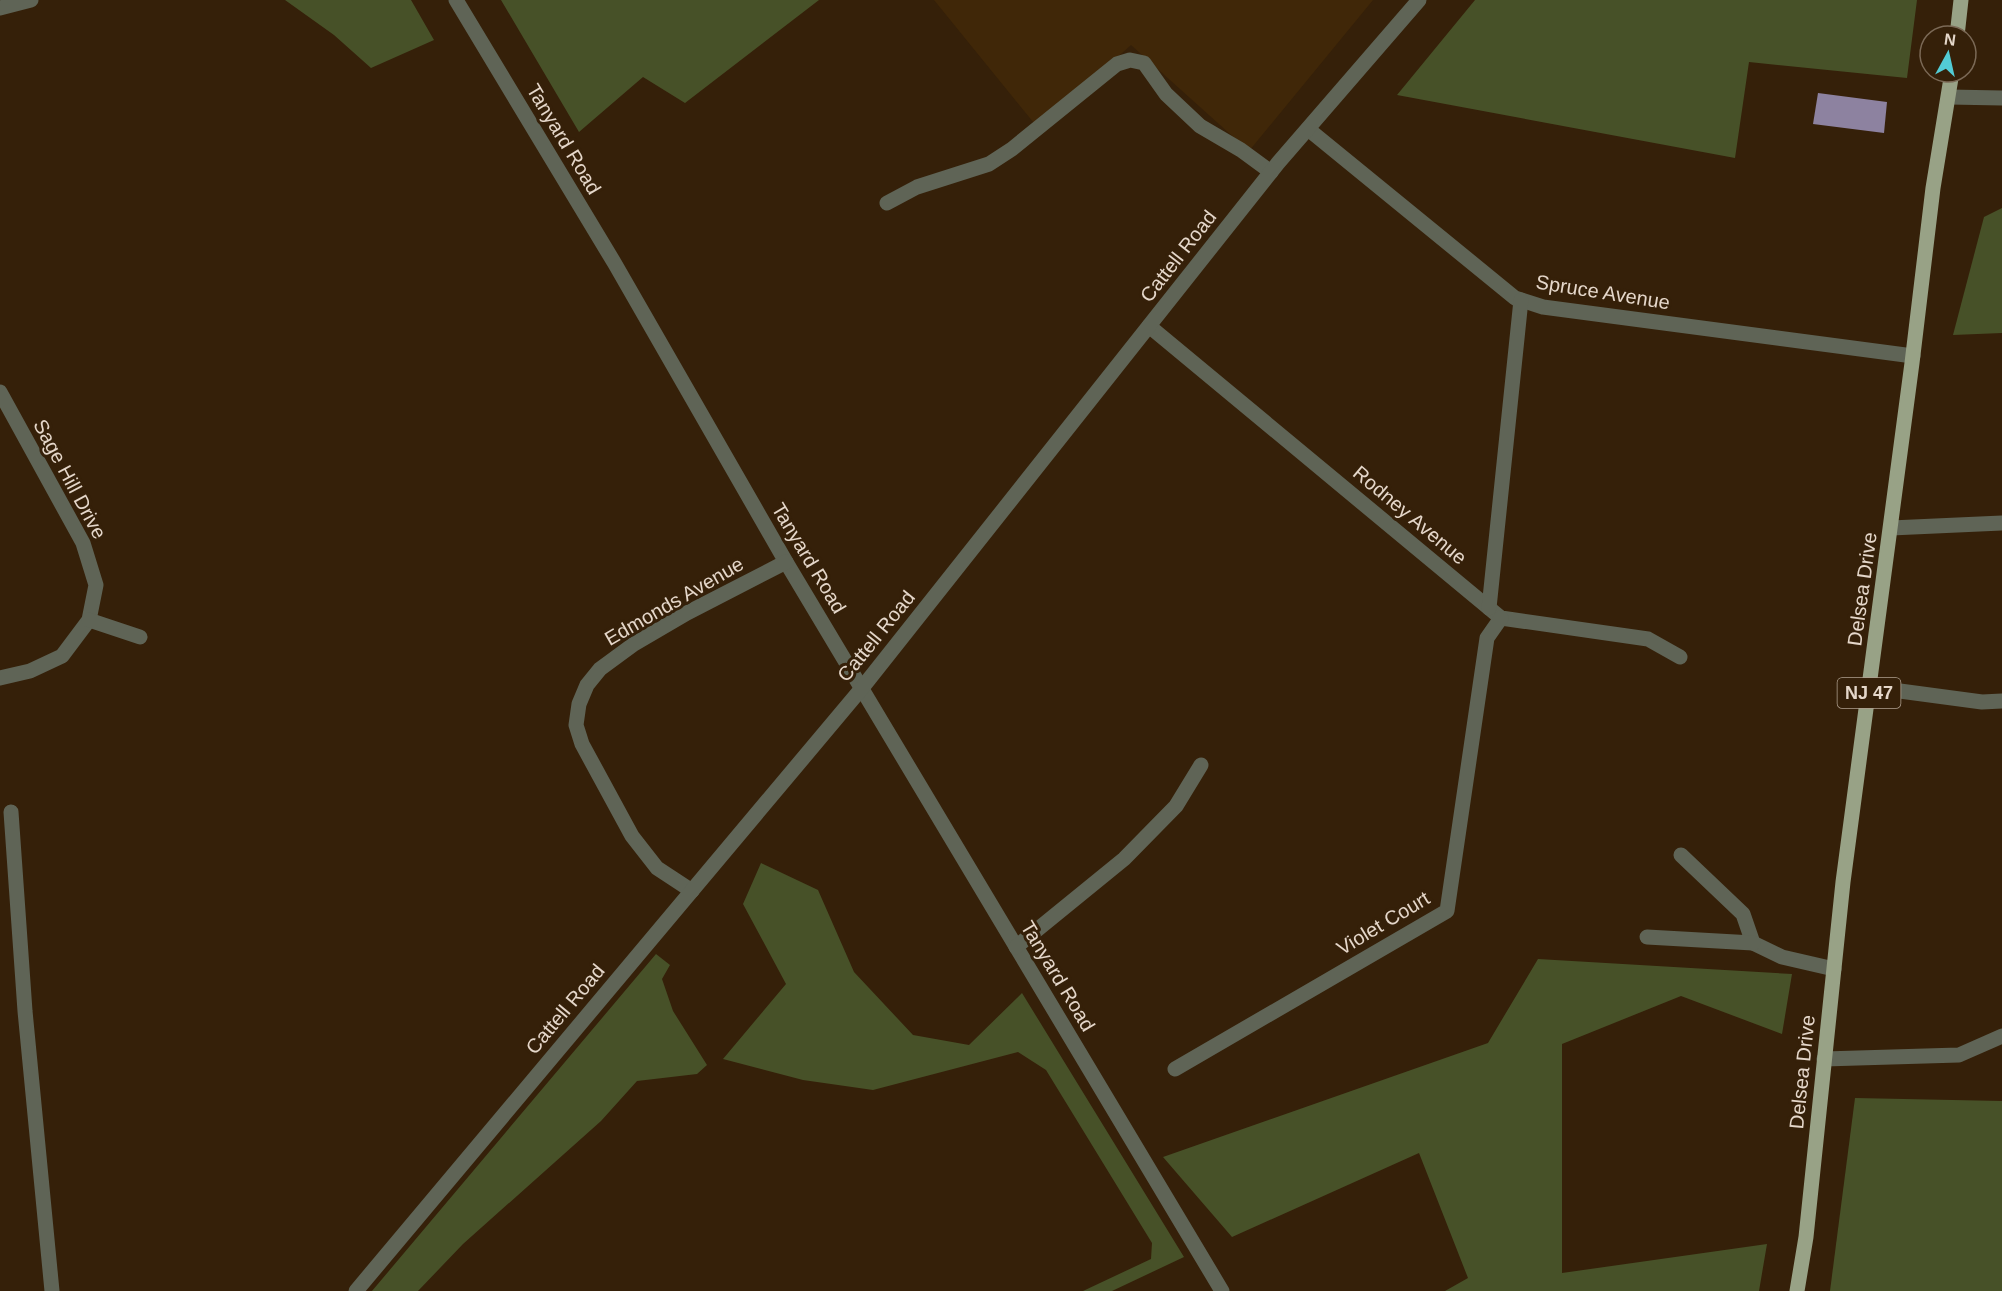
<svg xmlns="http://www.w3.org/2000/svg" width="2002" height="1291" font-family="Helvetica,sans-serif">
<rect width="100%" height="100%" fill="#352009"/>
<polygon fill="#402708" points="934,0 1373,0 1249,151 1131,45 1038,128"/>
<g fill="#475128">
<polygon points="285,0 411,0 434,40 371,68 334,35"/>
<polygon points="501,0 819,0 685,103 643,77 579,132"/>
<polygon points="1475,0 1917,0 1907,78 1749,62 1735,158 1397,95"/>
<polygon points="2002,208 2002,333 1953,335 1984,217"/>
<polygon points="761,863 818,890 854,972 913,1035 969,1045 1022,993 1184,1257 1112,1291 1083,1291 1151,1259 1152,1243 1046,1070 1018,1052 873,1090 803,1080 723,1059 786,984 743,904"/>
<polygon points="656,954 670,965 662,979 673,1011 707,1065 697,1074 637,1081 601,1121 463,1244 418,1291 372,1291"/>
<polygon points="1538,959 1792,974 1782,1034 1681,996 1562,1044 1562,1273 1767,1244 1759,1291 1445,1291 1468,1278 1419,1153 1232,1237 1163,1157 1488,1043"/>
<polygon points="1855,1098 2002,1101 2002,1291 1830,1291"/>
</g>
<polygon fill="#8d82a0" points="1818,93 1887,102 1884,133 1813,124"/>
<g fill="none" stroke-linecap="round" stroke-linejoin="round">
<g stroke="#5f6456" stroke-width="15">
<polyline points="456,0 615,264 786,562 1222,1291"/>
<polyline points="0,8 31,0"/>
<polyline points="1949,97 2002,98"/>
<polyline points="1308,129 1515,298 1543,307 1913,356"/>
<polyline points="887,203 917,187 989,164 1012,149 1117,64 1130,60 1144,63 1166,94 1200,126 1241,150 1271,172"/>
<polyline points="1149,326 1501,618 1648,639 1680,657"/>
<polyline points="0,392 83,543 96,585 89,620 62,656 30,671 0,678"/>
<polyline points="1891,528 2002,523"/>
<polyline points="1489,608 1521,300"/>
<polyline points="89,620 140,637"/>
<polyline points="1870,687 1982,702 2002,701"/>
<polyline points="11,812 25,1011 52,1291"/>
<polyline points="1681,855 1743,914 1753,943 1782,957 1834,969"/>
<polyline points="692,891 657,868 632,836 582,744 576,725 579,704 587,685 600,669 634,644 687,613 786,562"/>
<polyline points="1647,937 1753,943"/>
<polyline points="1016,947 1124,859 1176,806 1201,765"/>
<polyline points="1824,1059 1959,1055 2002,1036"/>
<polyline points="1175,1069 1447,911 1487,638 1501,618"/>
<polyline points="356,1291 862,688 1278,163 1419,0"/>
</g>
<g stroke="#98a286" stroke-width="15">
<polyline points="1957,36 1961,0"/>
<polyline points="1797,1291 1806,1237 1843,882 1912,363 1933,188 1952,72"/>
</g>
</g>
<g text-anchor="middle" dominant-baseline="central" stroke-width="6" stroke-linejoin="round" paint-order="stroke">
<rect fill="#352009" stroke="#b0a090" stroke-width="1.5" x="1837.5" y="678" width="63" height="30" rx="4.5"/>
<g font-size="18" font-weight="bold" fill="#e5d7ca">
<text x="1869" y="693">NJ 47</text>
</g>
<g font-size="20" fill="#e5d7ca" stroke="#352009">
<text transform="translate(564 139) rotate(59)">Tanyard Road</text>
<text transform="translate(1178 256) rotate(-52)">Cattell Road</text>
<text transform="translate(1603 292) rotate(9)">Spruce Avenue</text>
<text transform="translate(70 479) rotate(62)">Sage Hill Drive</text>
<text transform="translate(1410 515) rotate(40)">Rodney Avenue</text>
<text transform="translate(809 558) rotate(59)">Tanyard Road</text>
<text transform="translate(1862 589) rotate(-82)">Delsea Drive</text>
<text transform="translate(674 601) rotate(-30)">Edmonds Avenue</text>
<text transform="translate(876 636) rotate(-51)">Cattell Road</text>
<text transform="translate(1383 923) rotate(-31)">Violet Court</text>
<text transform="translate(1058 976) rotate(59)">Tanyard Road</text>
<text transform="translate(565 1009) rotate(-50)">Cattell Road</text>
<text transform="translate(1802 1072) rotate(-84)">Delsea Drive</text>
</g>
</g>
<g transform="translate(1948 54) rotate(8)"><circle r="28" fill="#352009" stroke="#7b6956" stroke-width="1.5"/>
<path d="M0-4.5L10 22L0 15L-10 22Z" fill="#52ccd5"/>
<text y="-9" font-size="16" font-weight="bold" text-anchor="middle" fill="#e5d7ca">N</text>
</g>
</svg>
